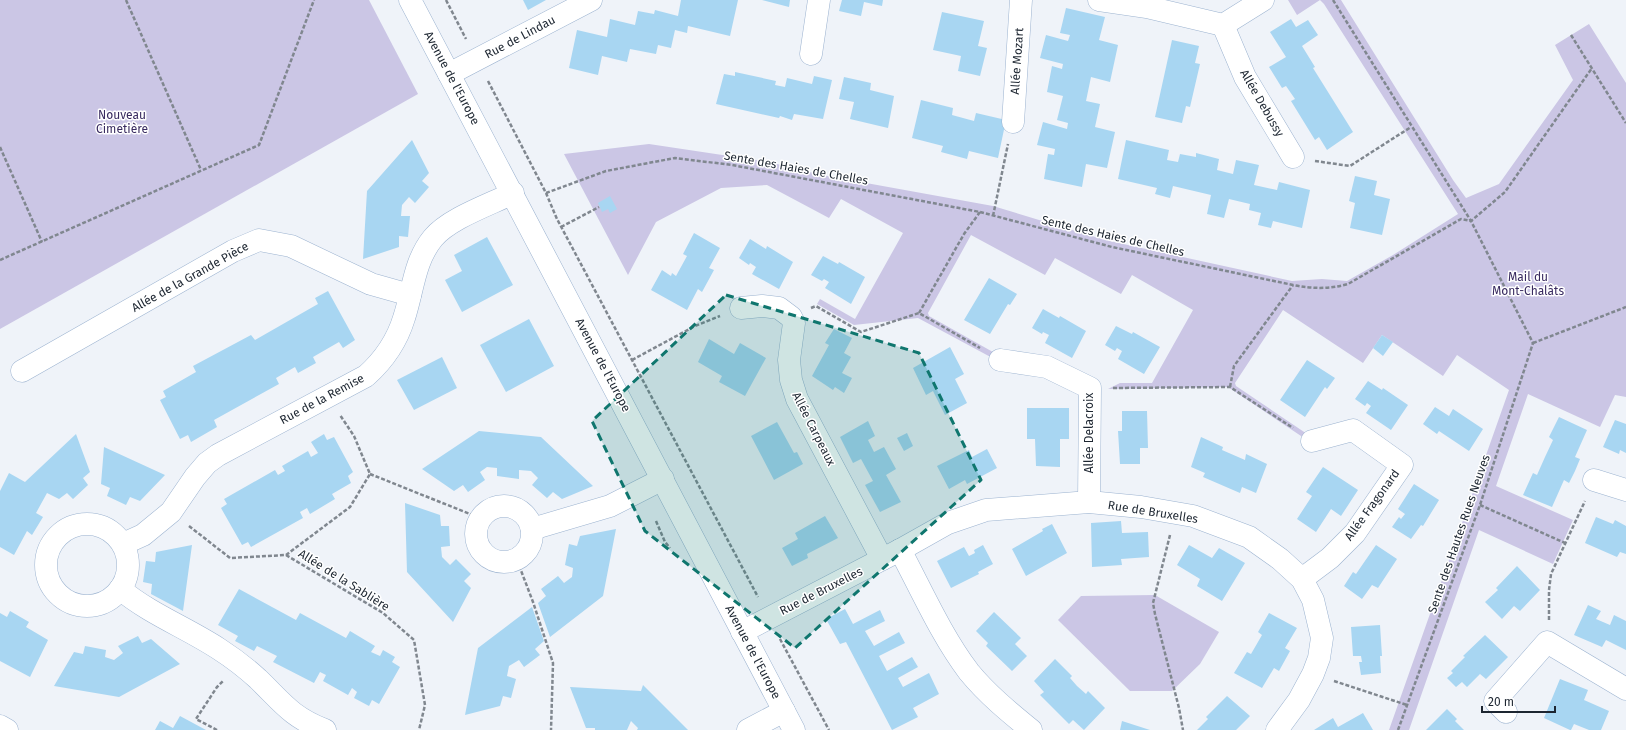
<svg xmlns="http://www.w3.org/2000/svg" width="1626" height="730" font-family="'Fira Sans',sans-serif">
<rect width="100%" height="100%" fill="#eff3f9"/>
<g fill="#cbc6e5">
<polygon points="0,0 369,0 418,94 0,329"/>
<polygon points="1288,0 1341,0 1453,180 1466,198 1499,184 1573,80 1555,45 1589,24 1626,83 1626,397 1615,395 1600,427 1528,394 1496,486 1573,520 1553,564 1479,530 1409,730 1389,730 1509,390 1457,355 1443,376 1382,335 1363,363 1283,310 1235,383 1236,386 1313,438 1310,442 1228,387 1108,389 1120,383 1152,383 1193,310 1132,275 1121,294 1055,258 1045,275 971,235 928,313 929,316 1000,356 998,361 918,318 854,325 817,304 820,299 855,319 903,233 841,199 829,218 767,185 721,188 656,222 628,275 564,154 649,144 769,162 822,175 993,206 1105,240 1292,281 1322,279 1347,281 1393,255 1458,214 1324,4 1320,0 1297,15"/>
<polygon points="1155,595 1219,632 1200,664 1172,691 1130,691 1058,620 1081,596"/>
</g>
<g fill="#a8d6f2">
<polygon points="523,0 546,0 528,10"/>
<polygon points="681,0 738,0 730,36 688,26 687,33 675,30 671,48 658,45 656,54 630,49 627,62 602,56 598,75 569,68 577,30 607,37 610,19 635,25 638,11 654,14 655,10 678,16"/>
<polygon points="762,0 790,0 789,7"/>
<polygon points="842,0 883,0 882,6 864,2 861,16 839,11"/>
<polygon points="1066,8 1105,17 1099,40 1118,45 1110,82 1091,77 1086,101 1100,104 1095,127 1115,132 1107,168 1086,164 1082,187 1044,179 1048,154 1054,155 1055,149 1037,145 1043,122 1067,129 1068,123 1057,120 1063,96 1047,92 1052,66 1062,69 1063,64 1040,58 1046,35 1068,41 1070,35 1060,33"/>
<polygon points="942,12 984,21 978,46 987,48 980,76 958,71 961,56 933,50"/>
<polygon points="1291,19 1296,27 1308,20 1318,35 1302,46 1315,67 1313,68 1353,132 1327,150 1319,137 1315,140 1291,101 1295,99 1286,86 1282,88 1269,67 1286,57 1270,32"/>
<polygon points="1172,40 1199,46 1195,63 1200,64 1190,107 1186,106 1182,123 1155,117"/>
<polygon points="735,72 776,81 775,85 785,87 787,78 812,84 814,76 832,80 823,119 794,114 792,120 780,116 779,118 716,104 724,74 735,76"/>
<polygon points="844,77 871,83 870,90 894,96 888,128 850,119 854,102 839,99"/>
<polygon points="921,100 953,108 952,115 974,121 976,113 1006,120 998,158 969,151 967,159 941,152 943,146 912,138"/>
<polygon points="412,140 429,173 422,181 429,187 415,203 409,197 402,205 401,216 410,216 408,237 399,236 399,247 363,259 367,191"/>
<polygon points="1126,140 1169,150 1167,160 1178,162 1180,154 1196,157 1196,153 1219,159 1217,170 1233,174 1236,160 1259,165 1254,185 1277,190 1279,182 1310,190 1302,228 1273,221 1271,228 1258,225 1261,213 1249,210 1250,204 1229,199 1224,218 1207,214 1211,195 1173,186 1170,198 1155,194 1157,188 1118,179"/>
<polygon points="1355,176 1377,181 1374,195 1390,199 1382,235 1350,228 1355,203 1349,201"/>
<polygon points="610,196 617,209 610,213 608,209 602,212 598,203"/>
<polygon points="694,233 720,248 709,268 714,270 702,292 698,289 687,310 651,290 662,270 671,276 672,273 676,276 687,256 683,254"/>
<polygon points="487,237 513,285 462,312 445,280 462,271 454,255"/>
<polygon points="750,239 766,249 767,246 793,262 779,289 752,274 756,267 750,263 749,265 739,258"/>
<polygon points="823,256 838,264 839,262 865,277 851,304 825,288 829,282 824,279 822,281 811,275"/>
<polygon points="989,278 1017,294 1010,305 1008,304 990,334 964,320"/>
<polygon points="328,291 355,340 343,348 339,342 313,357 316,363 298,373 295,367 276,378 279,384 214,420 217,427 191,442 188,435 180,439 160,400 166,397 163,391 196,372 193,366 251,335 255,340 318,304 315,298"/>
<polygon points="1043,309 1059,318 1060,316 1086,331 1072,358 1045,343 1049,335 1043,332 1042,334 1032,328"/>
<polygon points="529,319 554,366 506,392 480,345"/>
<polygon points="1116,326 1132,334 1133,332 1160,347 1144,374 1118,359 1122,351 1117,348 1115,351 1105,345"/>
<polygon points="834,329 852,338 844,353 851,357 842,373 852,378 844,393 835,387 833,390 812,376 829,345 825,343"/>
<polygon points="1382,335 1393,342 1383,356 1373,348"/>
<polygon points="709,339 734,354 740,343 766,358 745,396 719,382 722,376 698,362"/>
<polygon points="950,347 964,374 955,379 967,403 945,415 933,391 926,395 913,368"/>
<polygon points="442,357 457,388 414,410 397,380"/>
<polygon points="1307,360 1335,378 1327,389 1325,387 1305,417 1280,400"/>
<polygon points="1368,381 1382,390 1383,388 1408,405 1391,430 1366,413 1371,406 1367,403 1365,406 1355,399"/>
<polygon points="1435,407 1449,416 1453,409 1483,429 1469,451 1439,431 1437,434 1423,424"/>
<polygon points="1027,408 1069,408 1069,439 1060,439 1060,467 1036,466 1035,439 1027,439"/>
<polygon points="1122,411 1147,411 1148,448 1140,448 1140,464 1120,464 1118,431 1122,431"/>
<polygon points="1559,417 1587,430 1575,457 1580,459 1575,471 1569,483 1564,480 1552,507 1523,495 1533,473 1537,475 1545,457 1553,440 1549,437"/>
<polygon points="1615,420 1626,424 1626,453 1620,450 1619,454 1603,447"/>
<polygon points="868,421 875,436 868,440 874,452 884,447 896,469 886,475 901,502 880,512 865,485 873,481 861,459 853,463 840,437"/>
<polygon points="777,422 794,453 797,452 803,464 774,480 751,436"/>
<polygon points="479,431 541,437 593,486 562,499 553,492 547,498 532,485 538,478 531,471 519,470 519,479 497,476 497,468 487,467 480,472 485,480 468,492 463,485 454,491 422,469"/>
<polygon points="907,433 913,446 904,451 897,438"/>
<polygon points="76,434 90,472 83,478 88,485 73,499 67,493 59,499 47,493 36,513 43,517 32,535 27,531 14,555 0,547 0,491 9,473 25,482"/>
<polygon points="324,434 327,440 334,437 353,472 348,476 351,483 332,494 335,499 310,514 307,508 300,512 303,518 251,547 248,542 242,545 221,508 227,504 224,499 275,470 278,475 285,471 282,466 308,451 311,457 318,453 311,442"/>
<polygon points="1201,437 1223,447 1222,450 1245,460 1246,454 1267,464 1256,493 1242,487 1240,493 1203,477 1205,473 1191,467"/>
<polygon points="104,447 165,475 140,501 130,497 126,505 107,496 110,488 101,484"/>
<polygon points="987,449 997,468 967,484 965,480 949,489 937,466 969,450 972,457"/>
<polygon points="1323,467 1358,490 1341,516 1331,509 1316,532 1297,519 1312,496 1306,492"/>
<polygon points="1414,484 1439,500 1423,526 1421,525 1411,539 1392,527 1399,517 1401,519 1405,514 1398,509"/>
<polygon points="405,503 440,515 441,526 449,526 450,546 441,547 442,557 450,565 456,559 471,574 464,581 471,588 453,622 407,572"/>
<polygon points="825,516 838,538 807,554 808,558 792,566 782,548 798,539 795,533"/>
<polygon points="1596,517 1613,524 1615,520 1626,526 1626,554 1620,552 1617,557 1585,543"/>
<polygon points="1121,521 1122,533 1148,532 1149,557 1121,559 1122,565 1092,567 1091,523"/>
<polygon points="1052,524 1067,553 1026,576 1012,549 1043,531 1042,529"/>
<polygon points="616,529 603,596 550,637 538,603 546,596 541,589 558,576 564,583 572,577 573,568 565,565 569,544 577,546 580,536"/>
<polygon points="192,545 183,611 151,594 152,584 143,582 146,561 155,562 156,552"/>
<polygon points="983,545 993,564 978,572 979,574 951,588 937,561 964,547 969,556 975,553 974,550"/>
<polygon points="1189,545 1212,558 1219,548 1245,563 1222,601 1197,586 1200,579 1177,565"/>
<polygon points="1376,545 1397,559 1378,588 1372,585 1362,599 1344,586 1353,572 1356,574"/>
<polygon points="1517,566 1540,590 1520,611 1514,606 1502,619 1485,602 1498,590 1496,588"/>
<polygon points="239,589 296,620 300,613 346,638 350,631 375,646 371,652 380,656 383,650 395,657 392,662 400,667 379,704 372,700 369,706 354,698 357,692 352,688 348,695 323,681 326,675 320,672 314,683 273,662 277,656 257,646 254,651 235,641 238,636 218,625"/>
<polygon points="1588,605 1601,611 1596,619 1610,625 1614,615 1626,621 1626,650 1606,640 1602,647 1574,635"/>
<polygon points="532,607 544,641 535,649 540,655 524,667 519,660 509,666 507,676 516,679 511,698 503,696 500,706 465,715 478,648"/>
<polygon points="845,609 853,624 880,610 885,621 865,631 874,646 899,632 905,643 879,656 887,671 912,657 918,667 898,678 903,687 929,673 939,694 913,708 918,717 892,730 846,642 840,644 826,619"/>
<polygon points="10,611 29,622 26,627 48,640 30,677 0,661 0,613 7,617"/>
<polygon points="994,612 1021,638 1015,644 1027,656 1012,671 986,646 988,643 976,631"/>
<polygon points="1269,613 1297,628 1285,648 1290,651 1279,671 1274,668 1262,688 1234,673 1247,652 1251,654 1262,635 1258,632"/>
<polygon points="1380,625 1382,656 1380,656 1381,673 1361,675 1359,662 1362,662 1361,656 1353,656 1351,627"/>
<polygon points="1485,635 1508,657 1486,679 1480,674 1467,687 1462,682 1456,687 1447,678 1453,673 1451,671 1465,657 1463,656"/>
<polygon points="138,636 142,643 151,639 180,664 119,697 54,686 74,652 83,654 85,646 106,650 105,657 114,660 123,653 118,646"/>
<polygon points="1055,659 1072,676 1070,678 1077,686 1086,694 1088,691 1105,708 1084,730 1073,720 1069,724 1040,695 1044,692 1034,681"/>
<polygon points="1560,679 1588,690 1584,700 1609,711 1601,730 1589,730 1574,724 1571,730 1570,730 1544,718"/>
<polygon points="643,685 688,730 637,730 638,728 631,721 627,730 595,730 595,728 586,728 570,687 641,691"/>
<polygon points="1227,696 1250,716 1236,730 1197,730 1208,719 1206,717"/>
<polygon points="1447,709 1457,719 1455,721 1464,730 1426,730"/>
<polygon points="1363,713 1373,730 1314,730 1333,718 1338,727"/>
<polygon points="180,716 206,730 155,730 160,721 173,728"/>
<polygon points="1122,721 1150,730 1120,730"/>
</g>
<g fill="none" stroke-linecap="round" stroke-linejoin="round">
<defs>
<g id="minor">
<polyline points="410,0 794,730"/>
<polyline points="1099,0 1147,7 1223,25 1263,0"/>
<polyline points="1223,25 1245,77 1293,157"/>
<polyline points="811,54 819,0"/>
<polyline points="449,74 591,0"/>
<polyline points="1013,122 1021,0"/>
<polyline points="741,308 762,306 779,308 791,317 794,323 789,360 791,380 797,399 882,559"/>
<polyline points="1000,360 1047,367 1090,388 1089,502"/>
<polyline points="22,371 233,251 259,240 291,246 371,284 410,295"/>
<polyline points="1594,480 1626,490"/>
<circle cx="504" cy="534" r="28"/>
<circle cx="87" cy="565" r="41"/>
<polyline points="532,529 610,506 663,479"/>
<path d="M123,544L143,535L171,512L195,477L207,463L218,455L366,376C384,360 397,341 404,318C413,291 414,261 433,238C450,218 489,205 513,193"/>
<path d="M900,550C922,591 941,635 969,672C987,694 1009,712 1031,730"/>
<polyline points="1302,579 1330,558 1355,533 1402,465 1353,430 1312,441"/>
<path d="M120,589C150,614 187,628 219,649C233,658 246,668 258,679C282,702 291,717 325,730"/>
<polyline points="742,632 900,550 948,523 986,510 1089,502 1141,507 1193,516 1249,537 1280,559 1302,579 1313,600 1322,638 1319,658 1313,674 1299,700 1277,730"/>
<polyline points="1506,712 1495,701 1547,642 1626,689"/>
<polyline points="0,726 7,730"/>
<polyline points="748,730 784,711"/>
</g>
</defs>
<use href="#minor" stroke="#9cb3d0" stroke-width="23"/>
<g stroke="#80878f" stroke-width="2.5" stroke-dasharray="4 2" stroke-linecap="butt">
<polyline points="126,0 201,170"/>
<polyline points="446,0 466,39"/>
<polyline points="1333,0 1471,221 1533,343"/>
<polyline points="1571,35 1626,123"/>
<polyline points="488,81 546,193 557,219 758,597"/>
<polyline points="0,147 42,242"/>
<polyline points="1315,161 1350,166 1411,127"/>
<path d="M546,193L606,171L675,158L732,165L980,212L1112,247L1293,285C1313,289 1330,289 1348,284L1461,219L1471,221L1505,192L1592,68"/>
<polyline points="993,216 1008,144"/>
<polyline points="561,227 599,207"/>
<polyline points="0,260 259,145 314,0"/>
<polyline points="811,308 816,306 861,332 919,313 980,348"/>
<polyline points="919,313 964,234 980,212"/>
<polyline points="1533,343 1626,307"/>
<polyline points="632,360 695,326 720,316"/>
<polyline points="1230,387 1234,366 1293,285"/>
<polyline points="1113,388 1230,387 1293,428"/>
<polyline points="370,474 480,518"/>
<polyline points="1480,505 1565,543"/>
<polyline points="656,521 665,542 670,548"/>
<polyline points="189,526 230,558 286,555 350,507 370,474 354,436 340,415"/>
<polyline points="1170,535 1153,603 1155,614 1179,708 1183,730"/>
<polyline points="286,555 383,613 414,640 425,705 419,730"/>
<polyline points="517,560 533,602 553,663 551,730"/>
<polyline points="1549,620 1549,590 1551,574 1585,501"/>
<polyline points="780,639 829,730"/>
<polyline points="1334,681 1407,705"/>
<polyline points="217,730 196,719 217,687 224,680"/>
<polyline points="1398,730 1480,505 1533,343"/>
</g>
<use href="#minor" stroke="#fff" stroke-width="22"/>
</g>
<path fill="#0f766e" fill-opacity="0.2" stroke="#0f766e" stroke-width="3" stroke-dasharray="8 5" stroke-linejoin="round" d="M726,295L919,353L981,480L795,648L645,531L592,421Z"/>
<g text-anchor="middle" dominant-baseline="central" stroke-width="3" stroke-linejoin="round" paint-order="stroke">
<g font-size="12" fill="#1d2631" stroke="#fff">
<text transform="translate(520 37) rotate(-28)">Rue de Lindau</text>
<text transform="translate(1017 61) rotate(-86)">Allée Mozart</text>
<text transform="translate(452 78) rotate(62)">Avenue de l'Europe</text>
<text transform="translate(1262 103) rotate(60)">Allée Debussy</text>
<text transform="translate(796 168) rotate(10)">Sente des Haies de Chelles</text>
<text transform="translate(1113 236) rotate(13)">Sente des Haies de Chelles</text>
<text transform="translate(190 277) rotate(-29)">Allée de la Grande Pièce</text>
<text transform="translate(603 365) rotate(62)">Avenue de l'Europe</text>
<text transform="translate(322 399) rotate(-28)">Rue de la Remise</text>
<text transform="translate(814 429) rotate(63)">Allée Carpeaux</text>
<text transform="translate(1089 433) rotate(-90)">Allée Delacroix</text>
<text transform="translate(1372 505) rotate(-54)">Allée Fragonard</text>
<text transform="translate(1153 512) rotate(9)">Rue de Bruxelles</text>
<text transform="translate(1459 534) rotate(-71)">Sente des Hautes Rues Neuves</text>
<text transform="translate(344 580) rotate(32)">Allée de la Sablière</text>
<text transform="translate(821 591) rotate(-27)">Rue de Bruxelles</text>
<text transform="translate(753 652) rotate(62)">Avenue de l'Europe</text>
</g>
<g font-size="12" fill="#392b60" stroke="#fff">
<text x="122" y="115">Nouveau<tspan x="122" dy="14">Cimetière</tspan></text>
<text x="1528" y="277">Mail du<tspan x="1528" dy="14">Mont-Chalâts</tspan></text>
</g>
</g>
<path d="M1482 706v6h73v-6" fill="none" stroke="#1d2631" stroke-width="2"/>
<text x="1488" y="706" font-size="12" fill="#1d2631" stroke="#ffffff" stroke-width="3" paint-order="stroke">20 m</text>
</svg>
